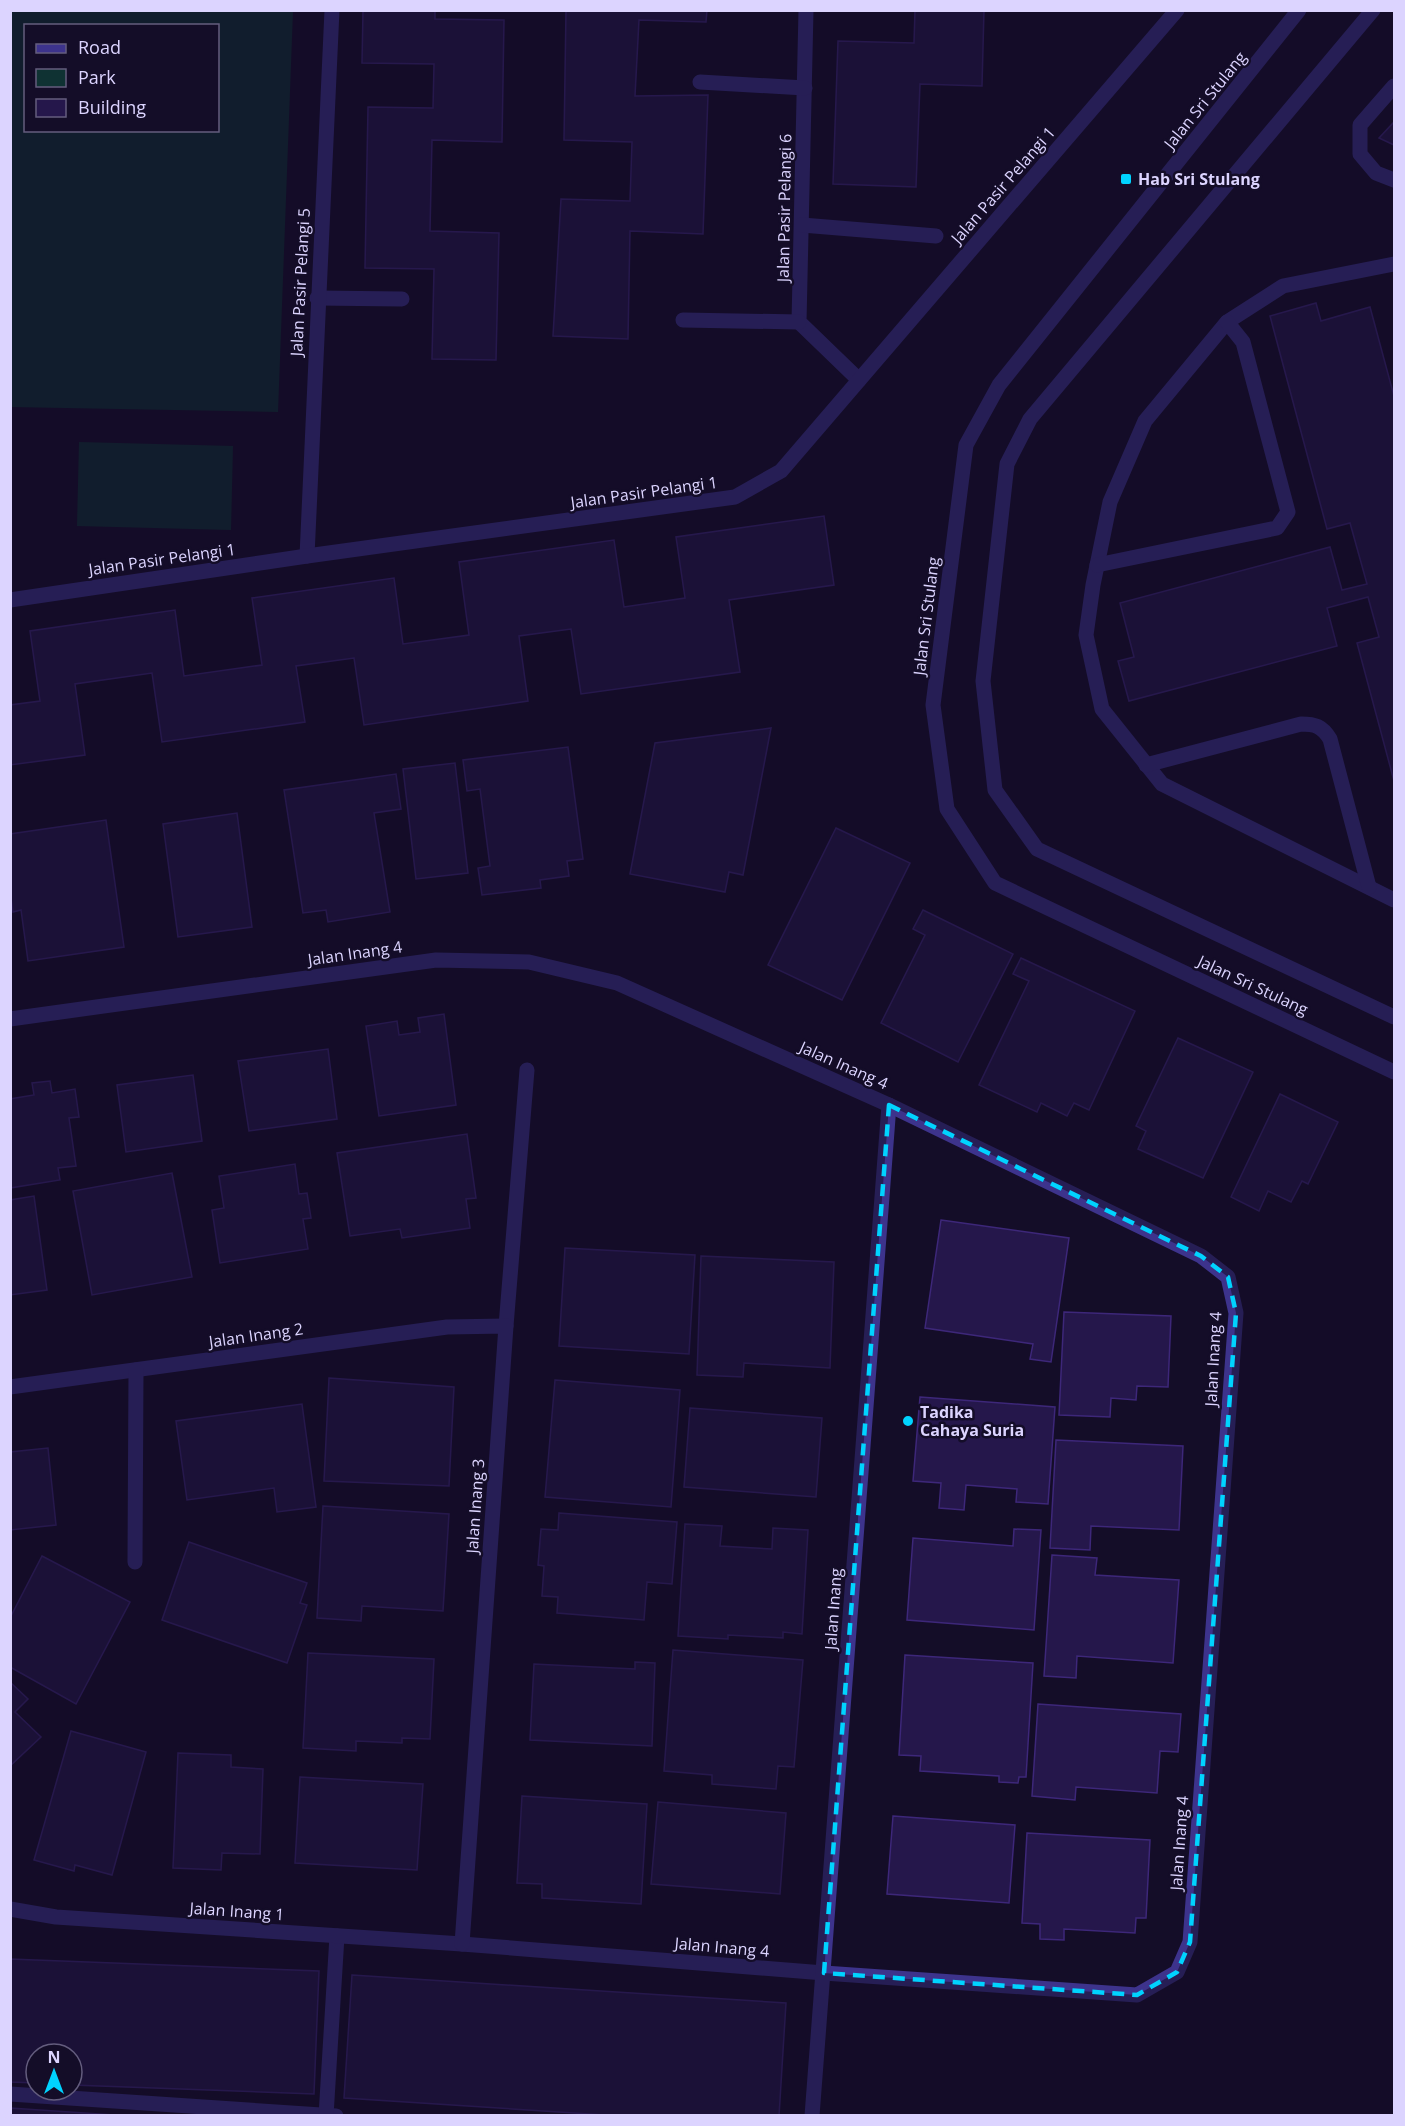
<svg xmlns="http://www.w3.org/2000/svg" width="1405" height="2126" font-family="'Open Sans',sans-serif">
<rect width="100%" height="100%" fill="#140d28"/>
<g fill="#0f3233" fill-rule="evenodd">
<path d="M11,10L293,11L278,412L11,407ZM26,26H218V130H26Z"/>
<polygon points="79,442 233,446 231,530 77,526"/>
</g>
<g fill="#25174b" stroke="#3d2779" stroke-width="1.5">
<polygon points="363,10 435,10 435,19 504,20 502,142 432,140 430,231 499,233 496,360 432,359 434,269 365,268 368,107 433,108 434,64 362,63"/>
<polygon points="566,10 707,10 706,22 639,20 635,96 708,95 703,234 630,231 628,339 553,336 561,199 630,201 632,142 564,140"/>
<polygon points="915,10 984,10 982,86 920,84 916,187 833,184 838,41 914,43"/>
<polygon points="1394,122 1394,145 1379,138"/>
<polygon points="1316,303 1321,321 1370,307 1394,396 1394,781 1357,643 1379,637 1368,597 1327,608 1337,646 1129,701 1118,661 1134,657 1120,603 1330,547 1342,590 1367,584 1350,523 1327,529 1270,316"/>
<polygon points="824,516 834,585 729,600 740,672 581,694 571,629 519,636 528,701 364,725 354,658 296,666 305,722 162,742 152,673 75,684 85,755 10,765 10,705 40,701 30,631 175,610 184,676 262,665 252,598 394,578 403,644 469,635 459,562 614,540 624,607 685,598 676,537"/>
<polygon points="771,728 743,875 729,872 725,892 630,874 655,743"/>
<polygon points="568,747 583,859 567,861 569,876 540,880 541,888 482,895 478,868 490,866 480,789 467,791 463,760"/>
<polygon points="455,763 468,873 416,879 403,769"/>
<polygon points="396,774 401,809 374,813 390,912 328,922 326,910 303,913 284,790"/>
<polygon points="237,813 252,927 178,937 163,824"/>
<polygon points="106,820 124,947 28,961 21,910 13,912 10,892 10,834"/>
<polygon points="836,828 910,863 842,1000 768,965"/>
<polygon points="923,910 1013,954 958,1062 881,1023 925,935 913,929"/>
<polygon points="1021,958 1135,1011 1089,1110 1074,1103 1067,1116 1041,1103 1037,1112 979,1085 1029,981 1013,974"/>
<polygon points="444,1014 456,1105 379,1116 366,1026 397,1021 399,1035 420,1032 418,1018"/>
<polygon points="1178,1038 1253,1072 1203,1178 1138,1149 1146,1131 1136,1126"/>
<polygon points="328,1049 337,1119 249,1131 238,1061"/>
<polygon points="193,1075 202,1141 126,1152 117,1085"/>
<polygon points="50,1081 52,1093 75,1089 79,1117 69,1118 76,1166 58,1168 60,1180 10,1188 10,1099 34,1095 32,1083"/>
<polygon points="1280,1094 1338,1122 1308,1184 1302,1181 1291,1202 1268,1191 1259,1211 1231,1197"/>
<polygon points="467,1134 476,1198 466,1199 470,1228 402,1238 400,1229 350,1236 337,1153"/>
<polygon points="295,1164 299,1194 307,1193 311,1218 303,1219 308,1249 220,1263 212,1210 224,1208 219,1176"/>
<polygon points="172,1173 192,1277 92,1295 73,1191"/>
<polygon points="34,1196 47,1290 10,1295 10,1200"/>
<polygon points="941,1220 1069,1238 1051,1362 1030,1359 1033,1344 925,1328"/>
<polygon points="565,1248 695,1255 689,1354 559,1346"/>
<polygon points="701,1256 834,1262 830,1368 744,1363 743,1377 697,1375"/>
<polygon points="1064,1312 1171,1316 1168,1387 1137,1386 1136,1400 1111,1398 1110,1417 1059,1415"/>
<polygon points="329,1378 454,1387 449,1486 324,1481"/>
<polygon points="555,1380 680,1390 671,1507 545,1497"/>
<polygon points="920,1397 1055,1407 1048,1504 1016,1502 1017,1489 966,1485 964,1510 939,1508 941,1483 913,1481"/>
<polygon points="302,1404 316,1507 277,1512 274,1488 187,1500 176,1421"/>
<polygon points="690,1408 822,1418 816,1497 684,1487"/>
<polygon points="1056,1440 1183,1446 1179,1530 1091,1526 1090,1550 1050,1548"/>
<polygon points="48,1448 56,1525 10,1530 10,1452"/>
<polygon points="323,1506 449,1514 443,1611 362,1606 361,1621 317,1618"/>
<polygon points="559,1513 677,1522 672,1584 647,1582 644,1620 557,1613 558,1597 542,1596 544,1566 538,1565 541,1529 558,1530"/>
<polygon points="685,1524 722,1526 720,1546 772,1549 773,1528 808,1530 802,1634 783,1632 783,1638 728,1635 728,1639 678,1636"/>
<polygon points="1014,1529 1041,1530 1034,1630 907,1620 913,1538 1013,1546"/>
<polygon points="189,1542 307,1583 300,1603 307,1605 287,1663 162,1620"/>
<polygon points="1052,1555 1097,1558 1095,1575 1179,1580 1173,1663 1077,1656 1076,1678 1044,1676"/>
<polygon points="42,1556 130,1602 76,1704 10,1667 10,1618"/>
<polygon points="673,1650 803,1660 794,1767 778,1766 776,1789 712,1784 712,1775 664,1771"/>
<polygon points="308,1653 434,1659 430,1739 402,1738 402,1743 356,1741 356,1751 303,1748"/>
<polygon points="905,1655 1033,1663 1026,1777 1019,1777 1018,1783 999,1782 999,1776 920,1771 921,1756 899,1755"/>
<polygon points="635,1662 655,1663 652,1746 530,1740 534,1664 635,1669"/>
<polygon points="10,1682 28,1699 15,1712 41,1737 10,1766"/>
<polygon points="1038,1704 1181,1714 1178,1752 1160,1751 1157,1793 1076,1787 1075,1800 1032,1796"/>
<polygon points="71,1731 146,1752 112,1875 75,1865 74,1871 34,1860"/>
<polygon points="178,1753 231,1755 231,1767 263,1769 260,1854 222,1853 221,1870 173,1868"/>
<polygon points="300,1777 423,1784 417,1870 295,1863"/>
<polygon points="522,1796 647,1804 641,1904 542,1898 542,1884 517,1883"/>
<polygon points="658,1802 786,1813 780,1894 651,1884"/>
<polygon points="893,1816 1015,1825 1009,1903 887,1894"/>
<polygon points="1027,1833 1150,1840 1146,1918 1136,1918 1135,1933 1064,1929 1064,1940 1040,1939 1040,1924 1022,1923"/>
<polygon points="10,1959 319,1971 314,2094 72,2085 72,2054 36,2054 36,2083 10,2082"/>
<polygon points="352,1975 786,2003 779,2116 620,2116 344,2098"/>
<polygon points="10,2108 129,2116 10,2116"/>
</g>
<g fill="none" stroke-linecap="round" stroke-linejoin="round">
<g stroke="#3d338c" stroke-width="15">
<polyline points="806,10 799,322 859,380"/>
<polyline points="700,82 805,88"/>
<polyline points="1394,86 1360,125 1360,154 1376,173 1394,180"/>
<polyline points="802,225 936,236"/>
<polyline points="1394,264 1283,286 1227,322 1145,421 1110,502 1093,585 1086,635 1102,709 1162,784 1394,900"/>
<polyline points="317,298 402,299"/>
<polyline points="683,320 799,322"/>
<polyline points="307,556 332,10"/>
<polyline points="1097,565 1277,528 1288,512 1243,342 1227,322"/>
<path d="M1146,765L1301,724C1315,724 1322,726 1330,739L1369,887"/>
<polyline points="506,1326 527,1070"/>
<polyline points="10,2094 336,2116"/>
<polyline points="326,2116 337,1936"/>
</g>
<g stroke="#3d338c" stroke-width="15">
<polyline points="10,600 307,556 735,497 781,471 1177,10"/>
<polyline points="10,1019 436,960 529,962 617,983 889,1105 1201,1256 1228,1277 1236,1313 1190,1942 1177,1972 1137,1995 824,1973 462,1944 56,1917 10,1909"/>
<polyline points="10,1387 447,1327 506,1326 462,1944"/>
<polyline points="135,1562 136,1370"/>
<polyline points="812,2116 889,1105"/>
</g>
<g stroke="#3d338c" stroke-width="15">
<polyline points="1299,10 999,385 966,445 933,705 947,809 995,883 1394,1072"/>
<polyline points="1373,10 1030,419 1007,464 983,681 995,790 1037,849 1394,1017"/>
</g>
</g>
<path d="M0 0H1405V2126H0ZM889,1105L1201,1256L1228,1277L1236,1313L1190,1942L1177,1972L1137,1995L824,1973Z" fill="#140d28" fill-opacity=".55" fill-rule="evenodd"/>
<path fill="none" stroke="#00d3ff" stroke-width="4.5" stroke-dasharray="12 8" stroke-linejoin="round" d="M889,1105L1201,1256L1228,1277L1236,1313L1190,1942L1177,1972L1137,1995L824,1973Z"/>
<g fill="#00d3ff" stroke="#140d28" stroke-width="2">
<rect x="1120" y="173" width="12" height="12" rx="3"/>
<circle cx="908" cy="1421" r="6"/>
</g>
<g text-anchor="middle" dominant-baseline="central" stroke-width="5" stroke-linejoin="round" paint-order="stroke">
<g font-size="16" fill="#dcd4ff" stroke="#140d28">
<text transform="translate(1205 100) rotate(-51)">Jalan Sri Stulang</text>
<text transform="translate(1003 185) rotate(-49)">Jalan Pasir Pelangi 1</text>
<text transform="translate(784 208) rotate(-89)">Jalan Pasir Pelangi 6</text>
<text transform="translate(300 282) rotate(-87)">Jalan Pasir Pelangi 5</text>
<text transform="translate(644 492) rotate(-8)">Jalan Pasir Pelangi 1</text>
<text transform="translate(162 559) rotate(-8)">Jalan Pasir Pelangi 1</text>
<text transform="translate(926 616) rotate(-83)">Jalan Sri Stulang</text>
<text transform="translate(355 953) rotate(-8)">Jalan Inang 4</text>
<text transform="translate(1253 985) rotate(25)">Jalan Sri Stulang</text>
<text transform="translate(844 1065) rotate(24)">Jalan Inang 4</text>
<text transform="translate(256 1335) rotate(-8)">Jalan Inang 2</text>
<text transform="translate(1213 1359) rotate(-87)">Jalan Inang 4</text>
<text transform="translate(475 1506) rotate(-86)">Jalan Inang 3</text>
<text transform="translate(833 1609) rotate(-86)">Jalan Inang</text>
<text transform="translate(1179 1843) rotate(-86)">Jalan Inang 4</text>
<text transform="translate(237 1911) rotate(4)">Jalan Inang 1</text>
<text transform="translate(722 1947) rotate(5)">Jalan Inang 4</text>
</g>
<g font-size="16" font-weight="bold" fill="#dcd4ff" stroke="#140d28" text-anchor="start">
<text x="1138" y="179">Hab Sri Stulang</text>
<text x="920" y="1412">Tadika<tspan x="920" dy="18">Cahaya Suria</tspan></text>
</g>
</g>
<rect width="1405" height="2126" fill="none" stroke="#dcd4ff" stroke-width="24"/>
<rect x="24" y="24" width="195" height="108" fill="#140d28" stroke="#645d7e" stroke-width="1.5"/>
<rect x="36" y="44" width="30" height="9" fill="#3d338c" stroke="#645d7e" stroke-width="1.5"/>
<text x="78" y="54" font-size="18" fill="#dcd4ff">Road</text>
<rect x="36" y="69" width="30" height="18" fill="#0f3233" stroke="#645d7e" stroke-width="1.5"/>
<text x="78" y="84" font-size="18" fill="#dcd4ff">Park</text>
<rect x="36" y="99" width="30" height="18" fill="#25174b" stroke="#645d7e" stroke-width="1.5"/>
<text x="78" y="114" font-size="18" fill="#dcd4ff">Building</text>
<g transform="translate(54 2072)"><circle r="28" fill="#140d28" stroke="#645d7e" stroke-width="1.5"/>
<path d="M0-4.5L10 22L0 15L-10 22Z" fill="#00d3ff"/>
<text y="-9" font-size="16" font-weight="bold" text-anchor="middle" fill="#dcd4ff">N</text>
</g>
</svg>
